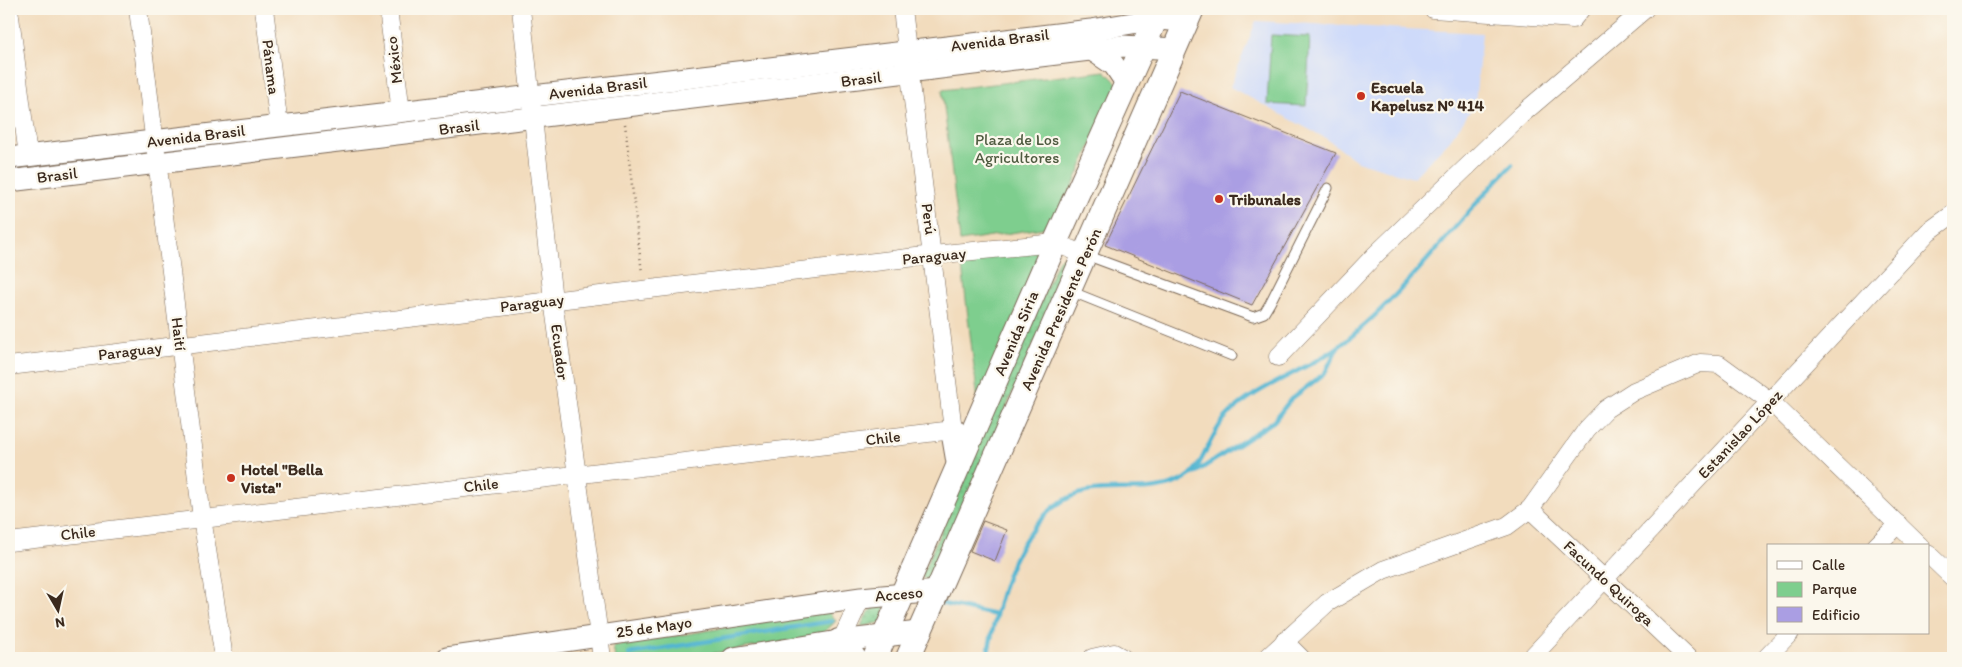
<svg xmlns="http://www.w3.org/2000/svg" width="1962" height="667" font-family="Itim,sans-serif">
<defs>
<pattern id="grass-dots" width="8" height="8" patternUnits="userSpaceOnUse" patternTransform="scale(1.25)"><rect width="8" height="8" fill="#7ece8e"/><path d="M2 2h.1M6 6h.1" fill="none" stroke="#68a773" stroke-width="1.8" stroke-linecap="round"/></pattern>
</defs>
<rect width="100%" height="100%" fill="#fbf7ec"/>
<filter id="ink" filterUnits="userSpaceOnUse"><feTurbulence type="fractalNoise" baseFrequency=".02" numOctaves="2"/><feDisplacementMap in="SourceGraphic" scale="10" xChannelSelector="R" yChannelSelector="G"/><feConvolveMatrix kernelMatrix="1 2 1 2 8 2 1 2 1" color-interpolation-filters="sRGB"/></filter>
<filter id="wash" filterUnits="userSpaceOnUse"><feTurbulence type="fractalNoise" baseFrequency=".0096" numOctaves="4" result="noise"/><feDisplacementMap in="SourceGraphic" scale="20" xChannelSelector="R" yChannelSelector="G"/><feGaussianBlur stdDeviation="1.12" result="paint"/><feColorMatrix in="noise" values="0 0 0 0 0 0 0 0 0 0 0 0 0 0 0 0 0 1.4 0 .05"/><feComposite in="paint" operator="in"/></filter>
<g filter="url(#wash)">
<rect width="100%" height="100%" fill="#f2dcbd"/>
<polygon fill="#cedafa" points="1256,21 1482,33 1475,104 1450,140 1413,178 1357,161 1327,139 1230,87"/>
<g fill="url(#grass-dots)" stroke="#5c7c56">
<polygon points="1063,257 1071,260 930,581 921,577 1059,259"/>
<path d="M887,601L882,622L861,627C866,612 873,607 887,601Z"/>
</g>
<g fill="#7ece8e" stroke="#5c7c56">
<polygon points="1271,35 1310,37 1306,106 1267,104"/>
<polygon points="1105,71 1118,84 1055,226 960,241 942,90"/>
<polygon points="1043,249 978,401 961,258"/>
<polygon points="828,611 836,621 820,636 685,658 615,658 613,646"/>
</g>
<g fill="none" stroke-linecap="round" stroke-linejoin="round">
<g stroke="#53b5d1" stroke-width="4.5">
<polyline points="1193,474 1274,421 1291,399 1325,373 1337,348"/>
<polyline points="939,603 996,615"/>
<polyline points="629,654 832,621"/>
<path d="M987,658C998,603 1008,545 1054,507C1096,473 1146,505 1189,476C1202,467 1212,431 1226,417C1259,383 1309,371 1346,341C1409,290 1455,222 1512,165"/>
</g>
</g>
<g id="blocks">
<g fill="#aa9ee3">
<polygon points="1180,91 1336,153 1252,305 1105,245"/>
<polygon points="983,521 1007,530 995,561 970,551"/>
</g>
</g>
</g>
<g filter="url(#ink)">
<use href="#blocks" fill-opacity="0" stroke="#7b6856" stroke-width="1"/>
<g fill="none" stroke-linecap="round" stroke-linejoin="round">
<defs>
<g id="service">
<polyline points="1086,255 1253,317 1264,313 1270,303 1328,188"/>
<polyline points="1070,291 1232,356"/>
</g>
<g id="minor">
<polyline points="9,9 28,156"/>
<polyline points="138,9 202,518 224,658"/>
<polyline points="264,9 279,126"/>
<polyline points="388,9 401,112"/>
<polyline points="521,9 553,300 602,658"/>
<polyline points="1433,9 1573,19 1581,9"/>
<polyline points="1278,357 1376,254 1521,115 1645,9"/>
<polyline points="9,366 933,255 1055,243 1086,255"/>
<polyline points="1530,509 1688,658"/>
<polyline points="9,542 953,430 902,9"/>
<polyline points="1876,546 1898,524"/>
<polyline points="1928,554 1953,578"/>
<polyline points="1284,641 1301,658"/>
<polyline points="833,658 861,598"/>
<polyline points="1092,658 1114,653 1123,658"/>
<polyline points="1267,658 1327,603 1383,570 1507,526 1530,509 1587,429 1606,409 1634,391 1700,363 1719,364 1770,401 1920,546"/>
<polyline points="1531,658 1928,232 1953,214"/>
<polyline points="1766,658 1790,633"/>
</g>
<g id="tertiary">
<polyline points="1092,50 1114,65 1126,83"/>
<polyline points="9,158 1091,30 1156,19 1187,21"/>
<polyline points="9,181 1123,46 1175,49"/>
<polyline points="447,658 861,598 937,591"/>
<polyline points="733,658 839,641 919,632"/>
</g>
<g id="secondary">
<polyline points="953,430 959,465"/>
<polyline points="839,641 854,658"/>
<polyline points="875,658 1055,243 1160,9"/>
<polyline points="908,658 1192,9"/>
</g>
</defs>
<use href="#service" stroke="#7b6856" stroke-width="11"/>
<use href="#minor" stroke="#7b6856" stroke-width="19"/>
<use href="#tertiary" stroke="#7b6856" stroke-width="23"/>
<use href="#secondary" stroke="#7b6856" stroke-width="26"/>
<polyline stroke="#7b6856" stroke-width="2.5" stroke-dasharray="1 4" stroke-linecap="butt" points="625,124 642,273"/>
<use href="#service" stroke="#fff" stroke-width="9"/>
<use href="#minor" stroke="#fff" stroke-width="18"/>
<use href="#tertiary" stroke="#fff" stroke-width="21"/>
<use href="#secondary" stroke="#fff" stroke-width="24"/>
</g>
</g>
<g fill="#c8321e" stroke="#fbf7ec" stroke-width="2">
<circle cx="1361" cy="96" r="5"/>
<circle cx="1219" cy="199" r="5"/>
<circle cx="231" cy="478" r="5"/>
</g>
<g text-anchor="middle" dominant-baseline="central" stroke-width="4.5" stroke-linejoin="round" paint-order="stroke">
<g font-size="16" fill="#3b2a1e" stroke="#fbf7ec">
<text transform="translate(1000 40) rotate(-7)">Avenida Brasil</text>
<text transform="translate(394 60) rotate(-97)">México</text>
<text transform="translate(271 67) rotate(83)">Pánama</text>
<text transform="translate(861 79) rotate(-7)">Brasil</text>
<text transform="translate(598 88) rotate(-7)">Avenida Brasil</text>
<text transform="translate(459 127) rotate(-7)">Brasil</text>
<text transform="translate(196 136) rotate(-7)">Avenida Brasil</text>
<text transform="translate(57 175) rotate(-7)">Brasil</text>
<text transform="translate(929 219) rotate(83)">Perú</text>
<text transform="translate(934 256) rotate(-6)">Paraguay</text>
<text transform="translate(532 303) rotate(-7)">Paraguay</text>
<text transform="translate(1061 309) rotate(-66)">Avenida Presidente Perón</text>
<text transform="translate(1016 333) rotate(-67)">Avenida Siria</text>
<text transform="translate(179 334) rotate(83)">Haití</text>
<text transform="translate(130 351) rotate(-7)">Paraguay</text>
<text transform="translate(560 352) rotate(83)">Ecuador</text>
<text transform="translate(1740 434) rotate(-47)">Estanislao López</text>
<text transform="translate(883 438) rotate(-7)">Chile</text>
<text transform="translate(481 485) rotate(-7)">Chile</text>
<text transform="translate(78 533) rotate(-7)">Chile</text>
<text transform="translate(1609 583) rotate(43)">Facundo Quiroga</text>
<text transform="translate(899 594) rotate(-5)">Acceso</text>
<text transform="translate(654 627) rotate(-8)">25 de Mayo</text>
</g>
<g font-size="16" font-weight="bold" fill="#3b2a1e" stroke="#fbf7ec" text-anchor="start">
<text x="1371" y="87">Escuela<tspan x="1371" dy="18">Kapelusz Nº 414</tspan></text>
<text x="1229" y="199">Tribunales</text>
<text x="241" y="469">Hotel "Bella<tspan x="241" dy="18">Vista"</tspan></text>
</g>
<g font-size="16" fill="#4f5b40" stroke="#fbf7ec">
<text x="1017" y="139">Plaza de Los<tspan x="1017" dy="18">Agricultores</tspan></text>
</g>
</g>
<rect width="1962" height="667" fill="none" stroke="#fbf7ec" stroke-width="30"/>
<rect x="1767" y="544" width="162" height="90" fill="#fbf7ec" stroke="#aea59a"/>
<rect x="1777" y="561" width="25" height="8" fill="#ffffff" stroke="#aea59a"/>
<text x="1812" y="570" font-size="15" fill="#3b2a1e">Calle</text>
<rect x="1777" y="582" width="25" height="15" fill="#7ece8e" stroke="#aea59a"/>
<text x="1812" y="594" font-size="15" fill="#3b2a1e">Parque</text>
<rect x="1777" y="607" width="25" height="15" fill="#aa9ee3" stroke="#aea59a"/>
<text x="1812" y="620" font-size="15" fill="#3b2a1e">Edificio</text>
<g transform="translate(58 610) rotate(171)" stroke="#fbf7ec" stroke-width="4" paint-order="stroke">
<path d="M0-4L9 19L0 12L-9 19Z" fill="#3b2a1e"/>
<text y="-8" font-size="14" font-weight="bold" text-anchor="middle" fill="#3b2a1e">N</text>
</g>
</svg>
